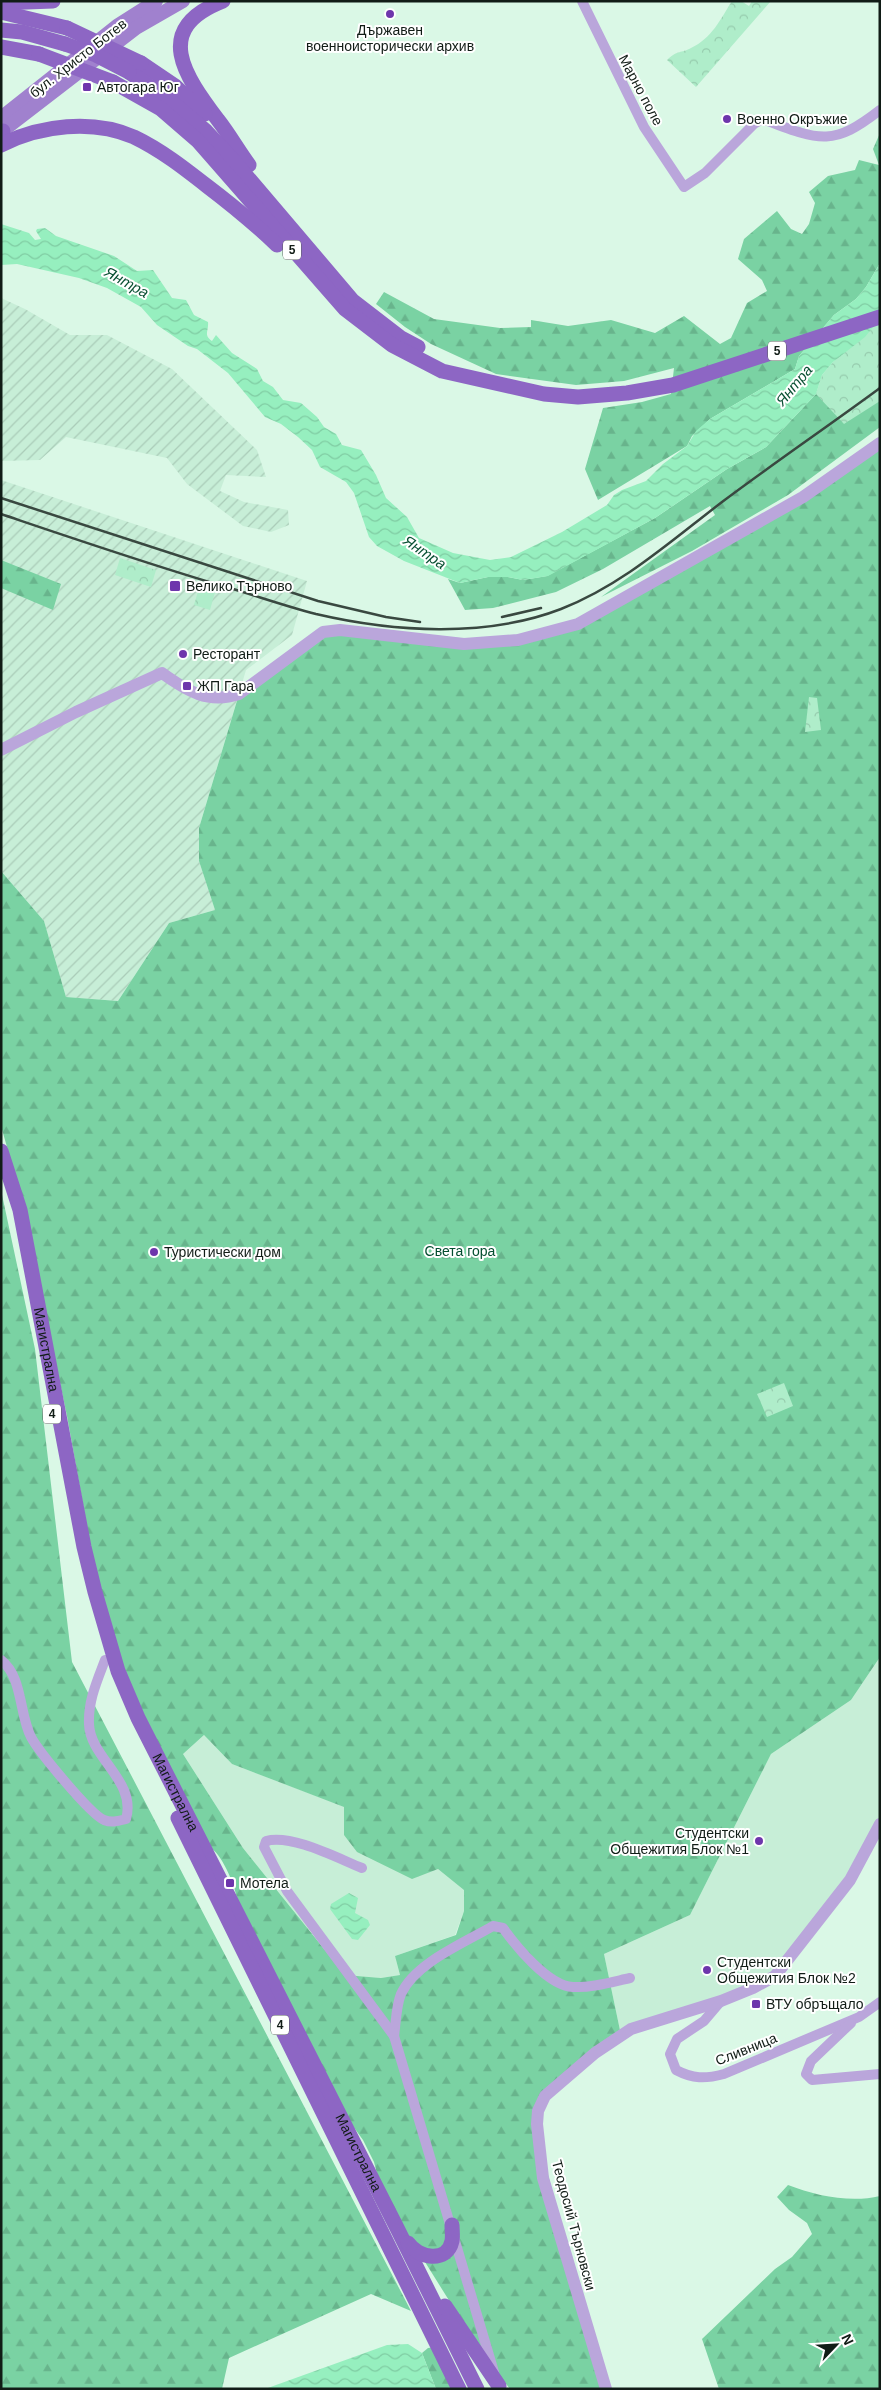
<svg xmlns="http://www.w3.org/2000/svg" width="881" height="2390" font-family="Arial,sans-serif">
<defs>
<pattern id="industrial-furrows" width="10" height="10" patternUnits="userSpaceOnUse" patternTransform="scale(1.25)"><rect width="10" height="10" fill="#c7eed7"/><path d="M-1 1l2-2M0 10L10 0M9 11l2-2" fill="none" stroke="#aaccb8"/></pattern>
<pattern id="forest-firs" width="22" height="20" patternUnits="userSpaceOnUse" patternTransform="scale(1.25)"><rect width="22" height="20" fill="#7ad2a3"/><path d="M5 1l3.5 6h-7zM16 11l3.5 6h-7z" fill="#68b48c"/></pattern>
<pattern id="park-crowns" width="20" height="18" patternUnits="userSpaceOnUse" patternTransform="scale(1.25)"><rect width="20" height="18" fill="#afedca"/><path d="M2 6a3 3 0 1 1 6 0M12 15a3 3 0 1 1 6 0" fill="none" stroke="#96cbad"/></pattern>
<pattern id="water-waves" width="16" height="10" patternUnits="userSpaceOnUse" patternTransform="scale(1.25)"><rect width="16" height="10" fill="#96efbf"/><path d="M0 5q4-4 8 0t8 0" fill="none" stroke="#80cca3"/></pattern>
</defs>
<rect width="100%" height="100%" fill="#daf8e6"/>
<g fill="#c7eed7">
<polygon points="880,1657 880,1824 850,1880 775,1976 621,2035 604,1954 690,1915 771,1754 851,1700"/>
<polygon points="204,1735 232,1764 345,1807 344,1835 438,1869 465,1890 464,1911 455,1935 395,1956 400,1975 381,1978 345,1975 243,1848 183,1754"/>
</g>
<g fill="url(#industrial-furrows)">
<polygon points="1,298 25,309 70,335 107,335 172,369 257,450 266,477 226,475 220,491 244,502 288,510 289,525 271,532 243,526 187,484 167,458 66,437 40,460 1,461"/>
<polygon points="1,480 307,581 292,635 246,670 199,828 199,861 215,910 169,923 118,1001 66,997 44,921 1,871"/>
</g>
<g fill="url(#forest-firs)" fill-rule="evenodd">
<polygon points="880,133 880,263 866,287 856,299 834,315 799,356 795,369 710,419 692,436 687,446 598,500 585,469 603,408 642,402 671,394 674,368 624,381 576,385 496,374 431,344 405,327 376,304 384,292 434,319 500,328 531,327 531,320 568,326 611,320 655,333 684,316 720,344 731,338 747,303 767,291 762,280 738,259 744,239 777,211 791,229 802,234 809,224 815,203 809,192 828,176 855,170 859,160 879,165 873,149"/>
<polygon points="880,325 880,427 788,495 692,551 601,597 715,515 710,506 603,569 556,592 493,608 465,610 448,579 460,583 488,577 508,577 523,580 547,576 655,518 727,469 766,447 816,394 820,385"/>
<path d="M880,443V1657L851,1700L771,1754L690,1915L604,1954L621,2035L545,2096L538,2138L606,2389H510L480,2350L400,2222L380,2185L374,2162L363,2140L345,2115L237,1901C237,1889 222,1855 212,1849L133,1693L102,1610L67,1416L21,1196L1,1126V871L44,921L66,997L118,1001L169,923L215,910L199,861V828L239,694L323,632L464,644L578,624L803,497ZM204,1735L232,1764L344,1807V1835L357,1852L412,1879L438,1869L464,1890V1911L456,1935L395,1956L400,1975L381,1978L345,1975L243,1848L183,1754Z"/>
<polygon points="1,560 61,584 53,610 1,588"/>
<polygon points="1,1190 35,1349 72,1662 411,2311 371,2294 229,2358 222,2389 1,2389"/>
<path d="M788,2185C816,2196 851,2203 880,2196V2389H719L702,2339L775,2269L792,2257L812,2234L807,2223L789,2210L777,2197Z"/>
<polygon points="435,2347 456,2389 436,2389 422,2353 428,2348"/>
</g>
<g fill="url(#park-crowns)">
<path d="M732,1H741L749,6L752,1H771L696,87L667,60C679,49 680,54 691,48C712,38 720,20 732,1Z"/>
<polygon points="880,317 880,401 844,424 816,394 822,375 833,362"/>
<polygon points="120,558 156,570 151,587 115,575"/>
<polygon points="199,588 215,592 210,610 194,605"/>
<polygon points="809,697 817,698 821,730 805,732"/>
<polygon points="784,1383 793,1406 767,1417 757,1394"/>
</g>
<g fill="url(#water-waves)">
<path d="M1,224L29,233L35,240L41,239L36,231L37,229L45,228L56,236L114,256L137,271L153,270L172,298L186,300L194,315L208,322C209,331 203,335 212,341L216,335L232,353L257,369L263,381L273,387L283,400L301,403L317,417L324,427L336,434L342,445L361,450L376,475L386,498L407,517L419,538L453,553L490,560L511,557L562,532L607,505L614,495L622,490L646,481L663,464L687,446L696,431L710,419L795,369L799,356L834,315L856,299L866,287L880,263V317L873,327L865,337L833,362L822,375L816,394L766,447L727,469L655,518L548,576L523,580L508,577H488L460,583L404,561L377,546L369,537L354,493L346,482L320,467L312,450L298,437L281,424L265,417L228,373L197,349L188,346L157,325L141,307L107,288L79,278L17,264L1,265Z"/>
<polygon points="349,1893 358,1898 355,1913 368,1920 370,1925 358,1940 352,1939 330,1909 331,1904"/>
<polygon points="408,2344 422,2353 436,2389 265,2389 387,2345"/>
</g>
<g fill="none" stroke-linecap="round" stroke-linejoin="round">
<g stroke="#baa6db" stroke-width="10">
<path d="M582,1L644,127L684,187L705,173L754,124L761,120L768,121C820,141 834,146 880,110"/>
<path d="M1,1660C23,1677 19,1714 31,1737C39,1752 90,1814 104,1820C112,1823 118,1821 126,1819C137,1781 90,1758 89,1724C88,1701 97,1681 105,1660"/>
<path d="M362,1868C337,1858 292,1834 266,1841L264,1847L287,1891L394,2036L494,2372"/>
<path d="M721,2001L704,2021L677,2039L670,2054L676,2070C693,2079 705,2079 724,2074L859,2017L880,2002"/>
<polyline points="851,2023 811,2061 806,2074 812,2080 880,2074"/>
<path d="M394,2036C396,2023 396,2006 401,1994C415,1963 464,1943 493,1926L503,1928C516,1946 548,1986 573,1987C592,1988 612,1982 630,1978"/>
</g>
<g stroke="#baa6db" stroke-width="12">
<path d="M1,750L76,712L162,673C187,691 208,704 239,694L323,632L340,630L464,644L518,640L578,624L803,497L880,443"/>
<polyline points="606,2389 543,2178 537,2124 538,2111 545,2096 595,2053 631,2029 721,2001 753,1988 775,1976 850,1880 880,1824"/>
</g>
<g stroke="#a081ce" stroke-width="14">
<polyline points="1,118 117,26 156,1"/>
<polyline points="1,132 136,28 183,1"/>
</g>
<g stroke="#8d66c4" stroke-width="15">
<path d="M223,1C151,29 185,76 218,120C229,134 238,150 249,165"/>
<polyline points="1,3 53,1"/>
<polyline points="1,12 67,28"/>
<polyline points="1,30 22,32 65,44"/>
<polyline points="1,47 39,54"/>
<polyline points="141,63 175,86 205,114"/>
<polyline points="129,72 168,99 206,131 233,160 353,301 401,338 418,347"/>
<polyline points="113,82 161,109 198,141 345,309 392,345 442,371 544,394 578,397 627,393 673,385 880,317"/>
<polyline points="1,133 3,131"/>
<path d="M1,145C40,125 93,119 134,137C161,150 184,168 207,186C232,205 255,224 277,245"/>
<path id="s1" d="M1,1151L20,1210L84,1547L95,1592L118,1671L138,1718L396,2226L477,2389"/>
<polyline points="178,1818 459,2389"/>
<path d="M408,2243C418,2258 447,2264 452,2241C453,2236 452,2230 452,2225"/>
<polyline points="445,2306 499,2386"/>
</g>
<g stroke="#394840" stroke-width="2.5">
<polyline points="1,498 318,601 386,617 420,622"/>
<path d="M1,514C75,539 148,564 223,586C254,595 285,606 316,614C393,632 486,638 561,609C621,586 671,541 722,502C774,463 827,427 880,388"/>
<polyline points="502,617 541,608"/>
</g>
<g stroke="#8d66c4" stroke-width="15">
<polyline points="67,28 141,63"/>
<polyline points="65,44 96,55 129,72"/>
<polyline points="39,54 113,82"/>
</g>
</g>
<g fill="#6e36ac" stroke="#fff" stroke-width="2">
<circle cx="390" cy="14" r="5"/>
<rect x="82" y="82" width="10" height="10" rx="2.5"/>
<circle cx="727" cy="119" r="5"/>
<rect x="169" y="580" width="12" height="12" rx="2.5"/>
<circle cx="183" cy="654" r="5"/>
<rect x="182" y="681" width="10" height="10" rx="2.5"/>
<circle cx="154" cy="1252" r="5"/>
<circle cx="759" cy="1841" r="5"/>
<rect x="225" y="1878" width="10" height="10" rx="2.5"/>
<circle cx="707" cy="1970" r="5"/>
<rect x="751" y="1999" width="10" height="10" rx="2.5"/>
</g>
<g text-anchor="middle" dominant-baseline="central" stroke-width="4" stroke-linejoin="round" paint-order="stroke">
<g fill="#fff" stroke="#58605c" stroke-width="1">
<rect x="283" y="240.5" width="18" height="19" rx="4"/>
<rect x="768" y="341.5" width="18" height="19" rx="4"/>
<rect x="43" y="1404.5" width="18" height="19" rx="4"/>
<rect x="271" y="2015.5" width="18" height="19" rx="4"/>
</g>
<g font-size="12" font-weight="bold" fill="#111c16">
<text x="292" y="250">5</text>
<text x="777" y="351">5</text>
<text x="52" y="1414">4</text>
<text x="280" y="2025">4</text>
</g>
<g font-size="14" fill="#111c16" stroke="#fff" text-anchor="start">
<text x="390" y="30" text-anchor="middle">Държавен<tspan x="390" dy="16">военноисторически архив</tspan></text>
<text x="97" y="87">Автогара Юг</text>
<text x="737" y="119">Военно Окръжие</text>
<text x="186" y="586">Велико Търново</text>
<text x="193" y="654">Ресторант</text>
<text x="197" y="686">ЖП Гара</text>
<text x="164" y="1252">Туристически дом</text>
<text x="749" y="1833" text-anchor="end">Студентски<tspan x="749" dy="16">Общежития Блок №1</tspan></text>
<text x="240" y="1883">Мотела</text>
<text x="717" y="1962">Студентски<tspan x="717" dy="16">Общежития Блок №2</tspan></text>
<text x="766" y="2004">ВТУ обръщало</text>
</g>
<g font-size="14" fill="#111c16" stroke="#fff">
<text transform="translate(78 58) rotate(-38)">бул. Христо Ботев</text>
<text transform="translate(641 90) rotate(62)">Марно поле</text>
<text stroke="none"><textPath href="#s1" startOffset="204">Магистрална</textPath></text>
<text stroke="none"><textPath href="#s1" startOffset="668">Магистрална</textPath></text>
<text transform="translate(746 2049) rotate(-22)">Сливница</text>
<text stroke="none"><textPath href="#s1" startOffset="1072">Магистрална</textPath></text>
<text transform="translate(574 2225) rotate(75)">Теодосий Търновски</text>
</g>
<g font-size="14" fill="#034e30" stroke="#fff">
<text x="460" y="1251">Света гора</text>
</g>
<g font-size="15" font-style="italic" fill="#0a5134" stroke="#fff">
<text transform="translate(127 282) rotate(29)">Янтра</text>
<text transform="translate(794 385) rotate(-50)">Янтра</text>
<text transform="translate(425 552) rotate(34)">Янтра</text>
</g>
</g>
<rect width="881" height="2390" fill="none" stroke="#111c16" stroke-width="5"/>
<g transform="translate(836 2345) rotate(65)" stroke="#ffffff" stroke-width="4" paint-order="stroke">
<path d="M0-4L9 19L0 12L-9 19Z" fill="#111c16"/>
<text y="-8" font-size="14" font-weight="bold" text-anchor="middle" fill="#111c16">N</text>
</g>
</svg>
